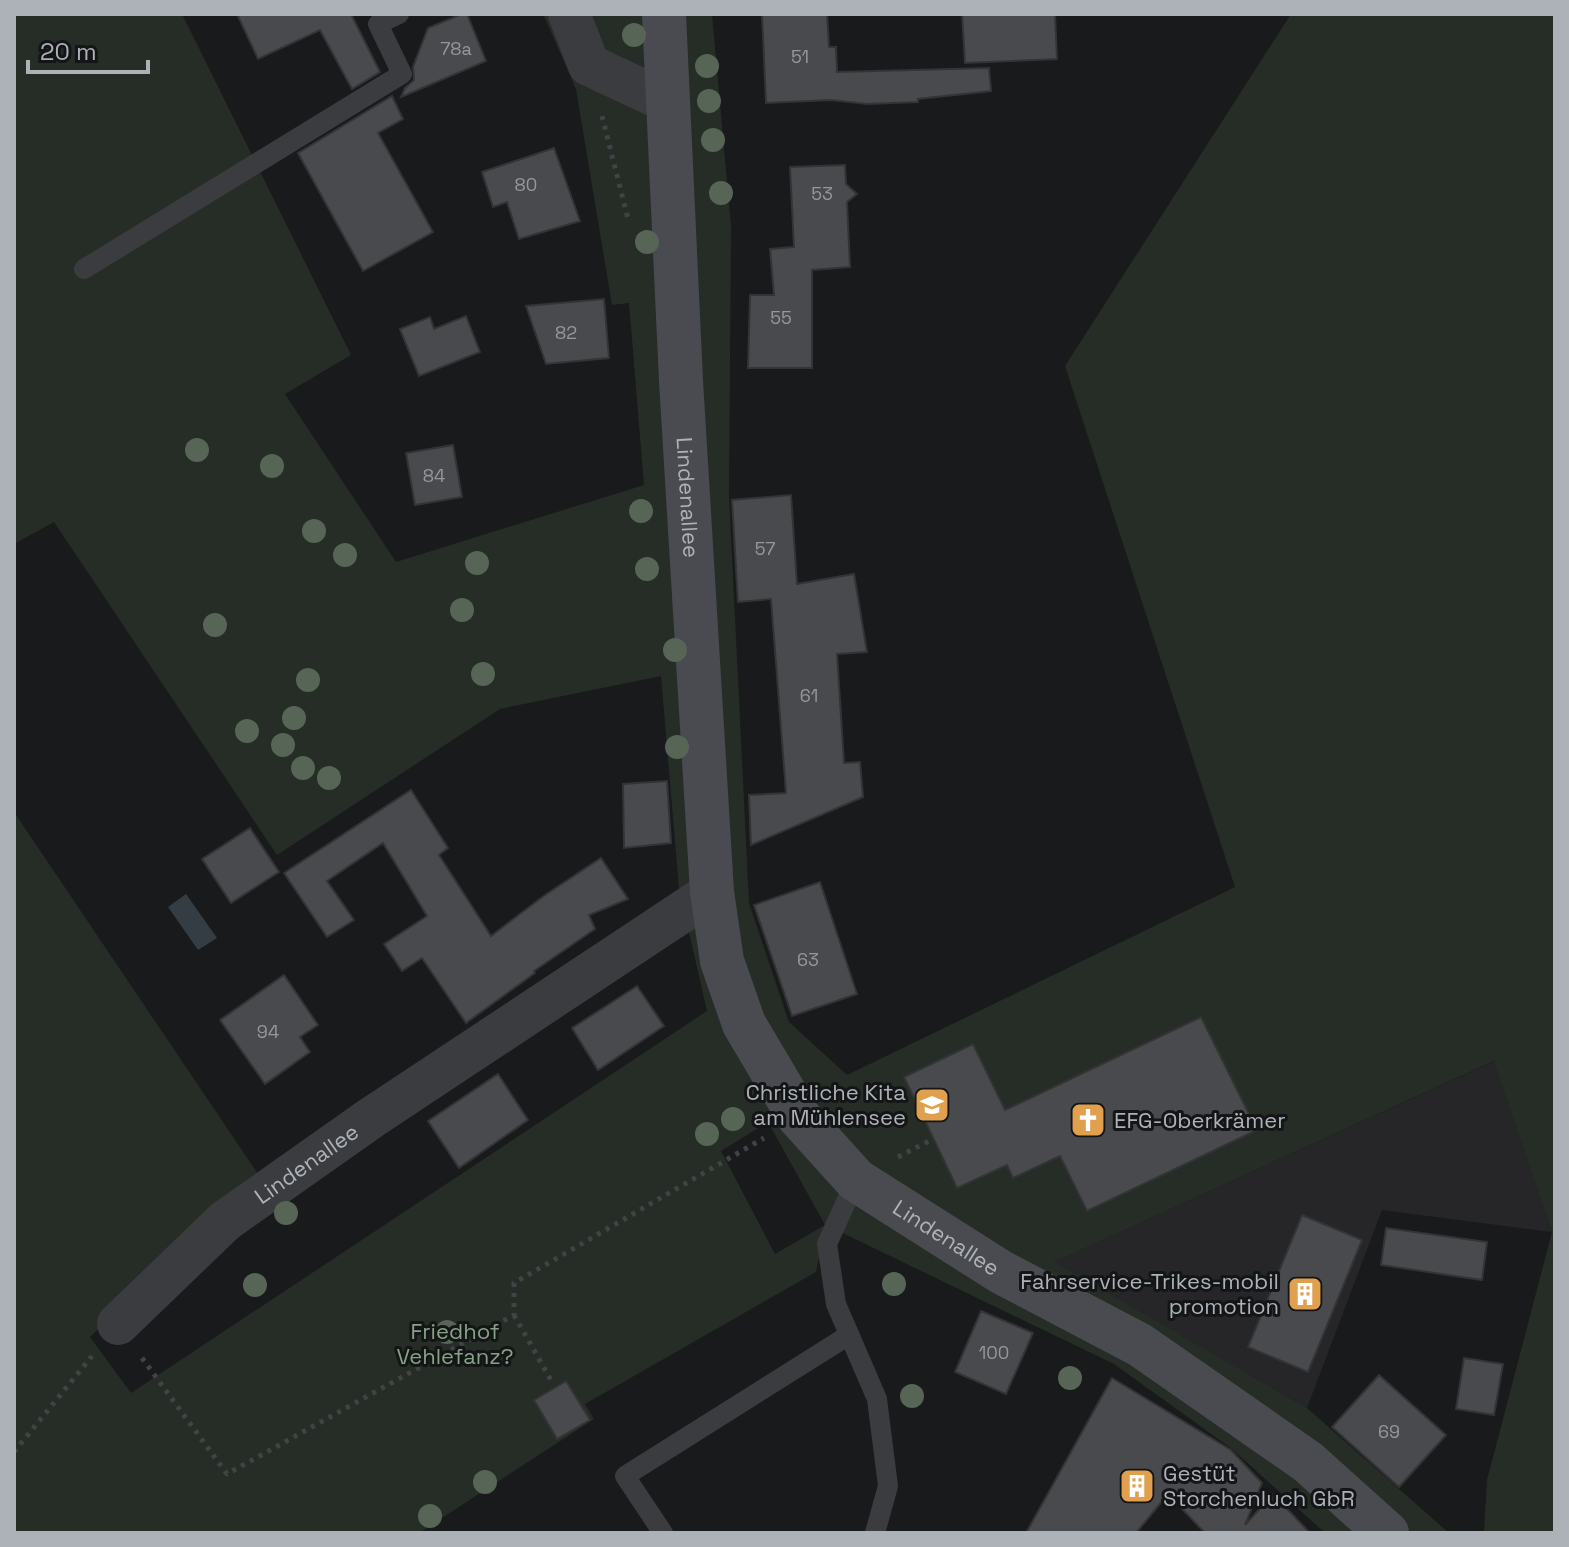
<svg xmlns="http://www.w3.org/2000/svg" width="1569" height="1547" font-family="'Space Grotesk',sans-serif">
<rect width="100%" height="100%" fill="#191a1b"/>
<polygon fill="#262628" points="1495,1061 1552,1232 1382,1210 1307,1408 1053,1262"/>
<path fill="#262d26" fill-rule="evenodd" d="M14,14H182L351,355L285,394L396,562L644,485L629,303L612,305L576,89L543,14H712L731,226L729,496L749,903L789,1022L847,1075L1235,887L1065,366L1291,14H1555V1533H1484L1487,1480L1552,1232L1494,1061L1054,1262L1307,1408L1449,1533H1325L1232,1449L1114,1364L826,1225L816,1272L585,1404L594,1419L419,1533H14V812L258,1174L90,1337L131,1393L707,1011L679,889L661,676L500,709L277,855L54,522L14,544ZM768,1122L825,1225L775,1254L721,1151Z"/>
<polygon fill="#343d43" points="186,894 217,938 198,950 168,907"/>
<g fill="#494a4d" stroke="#343437" stroke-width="2">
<polygon points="237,14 355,14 352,16 380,72 352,89 320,30 258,59"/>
<polygon points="462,14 467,14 486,61 401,97 405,88 414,80 413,67 428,28"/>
<polygon points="762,14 827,14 829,47 836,47 837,72 989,68 991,91 918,99 918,102 867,104 831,100 766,103"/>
<polygon points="962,14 1055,14 1057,59 965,63"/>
<polygon points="392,96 403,119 378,133 433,232 363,271 298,153"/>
<polygon points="554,148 580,221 519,239 507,202 493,207 482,172"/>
<polygon points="845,165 846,184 857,194 847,202 850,267 812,270 812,368 748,368 750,295 774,295 770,249 794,247 790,167"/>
<polygon points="604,299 609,358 546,364 526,306"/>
<polygon points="466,316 480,352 419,376 400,329 430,317 434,329"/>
<polygon points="453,445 462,497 415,505 406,453"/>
<polygon points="791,495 797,584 854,574 867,652 837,654 844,763 860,762 863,797 751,845 749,795 786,793 771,599 738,602 732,500"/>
<polygon points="667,781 671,843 624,848 623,784"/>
<polygon points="411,790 448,848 439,855 491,936 545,895 601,858 628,899 589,915 595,929 534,971 535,973 466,1023 422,958 402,971 384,944 427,916 383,843 327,881 354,920 327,937 284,873"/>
<polygon points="250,828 279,872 231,903 202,859"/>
<polygon points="820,882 857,994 792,1016 754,905"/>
<polygon points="284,975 318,1025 300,1037 310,1052 265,1084 220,1020"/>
<polygon points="637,986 664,1026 598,1070 572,1028"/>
<polygon points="1201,1017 1257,1130 1087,1211 1060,1156 1013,1178 1007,1165 957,1188 904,1077 973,1044 1005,1110"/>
<polygon points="498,1074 528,1120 459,1168 428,1121"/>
<polygon points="1302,1215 1362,1240 1308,1372 1248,1347"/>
<polygon points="1386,1228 1487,1242 1482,1280 1381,1265"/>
<polygon points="981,1311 1033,1333 1006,1394 955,1372"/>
<polygon points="1464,1358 1503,1364 1494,1415 1456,1409"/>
<polygon points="1379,1375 1446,1435 1399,1487 1332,1427"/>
<polygon points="1112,1378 1231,1450 1262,1483 1245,1525 1273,1494 1310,1533 1205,1533 1168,1494 1136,1533 1026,1533"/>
<polygon points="566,1381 590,1420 557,1439 534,1400"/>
</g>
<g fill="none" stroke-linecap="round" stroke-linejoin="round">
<g stroke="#414347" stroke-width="5" stroke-dasharray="4 6" stroke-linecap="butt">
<polyline points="602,116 628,219"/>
<polyline points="898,1157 933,1139"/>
<polyline points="514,1315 552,1382"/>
<polyline points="142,1358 227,1474 514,1315 514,1283 764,1138"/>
<polyline points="14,1452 92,1356"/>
</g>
<g stroke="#3b3c40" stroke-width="20">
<polyline points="84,269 402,74 378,24 399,14"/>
<polyline points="856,1180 827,1244 836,1304 877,1399 888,1486 875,1533"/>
<polyline points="663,1533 625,1476 849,1335"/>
</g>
<g stroke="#3b3c40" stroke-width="42">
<polyline points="569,14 589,65 668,102"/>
<path id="s1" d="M118,1324L225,1221L371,1118L712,892"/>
</g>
<path stroke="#494b50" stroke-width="44" id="s2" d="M664,14L681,381L712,892L722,961L744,1024L799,1117L856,1180L1001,1272L1140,1345L1308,1462L1387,1533"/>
</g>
<g fill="#566556">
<circle cx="634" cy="35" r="12"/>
<circle cx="707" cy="66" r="12"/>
<circle cx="709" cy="101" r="12"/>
<circle cx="713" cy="140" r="12"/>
<circle cx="721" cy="193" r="12"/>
<circle cx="647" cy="242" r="12"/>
<circle cx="197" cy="450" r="12"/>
<circle cx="272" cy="466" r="12"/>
<circle cx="641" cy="511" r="12"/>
<circle cx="314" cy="531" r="12"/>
<circle cx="345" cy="555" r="12"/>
<circle cx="477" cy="563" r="12"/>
<circle cx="647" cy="569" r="12"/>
<circle cx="462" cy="610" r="12"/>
<circle cx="215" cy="625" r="12"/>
<circle cx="675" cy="650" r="12"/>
<circle cx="483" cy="674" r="12"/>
<circle cx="308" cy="680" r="12"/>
<circle cx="294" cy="718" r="12"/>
<circle cx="247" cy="731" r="12"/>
<circle cx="283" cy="745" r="12"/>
<circle cx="677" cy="747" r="12"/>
<circle cx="303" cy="768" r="12"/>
<circle cx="329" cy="778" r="12"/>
<circle cx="733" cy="1119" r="12"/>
<circle cx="707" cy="1134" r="12"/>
<circle cx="286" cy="1213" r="12"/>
<circle cx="894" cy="1284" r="12"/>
<circle cx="255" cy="1285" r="12"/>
<circle cx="447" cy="1332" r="12"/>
<circle cx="1070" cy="1378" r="12"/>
<circle cx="912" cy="1396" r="12"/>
<circle cx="485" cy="1482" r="12"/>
<circle cx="430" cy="1516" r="12"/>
</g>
<defs>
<symbol id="school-square" viewBox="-11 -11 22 22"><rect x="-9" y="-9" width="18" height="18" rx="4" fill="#e0a04d" stroke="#141516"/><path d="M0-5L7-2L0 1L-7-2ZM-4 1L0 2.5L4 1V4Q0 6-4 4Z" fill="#fff"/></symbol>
<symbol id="church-square" viewBox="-11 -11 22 22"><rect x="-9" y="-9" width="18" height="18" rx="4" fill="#e0a04d" stroke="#141516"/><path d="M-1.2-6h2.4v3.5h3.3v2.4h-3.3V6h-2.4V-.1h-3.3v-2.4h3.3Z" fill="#fff"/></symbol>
<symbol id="building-square" viewBox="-11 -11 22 22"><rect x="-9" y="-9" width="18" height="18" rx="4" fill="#e0a04d" stroke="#141516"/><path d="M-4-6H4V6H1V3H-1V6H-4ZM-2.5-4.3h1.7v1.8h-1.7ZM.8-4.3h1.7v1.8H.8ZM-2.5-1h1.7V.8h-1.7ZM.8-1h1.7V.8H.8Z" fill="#fff"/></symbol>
</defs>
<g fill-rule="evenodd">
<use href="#school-square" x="912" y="1085" width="40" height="40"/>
<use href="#church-square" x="1068" y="1100" width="40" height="40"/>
<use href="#building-square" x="1285" y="1274" width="40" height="40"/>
<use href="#building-square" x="1117" y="1466" width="40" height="40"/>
</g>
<g text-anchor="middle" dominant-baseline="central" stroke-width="6" stroke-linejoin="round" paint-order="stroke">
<g font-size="18" fill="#94989e">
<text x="456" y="48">78a</text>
<text x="800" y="56">51</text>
<text x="526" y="184">80</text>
<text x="822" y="193">53</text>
<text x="781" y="317">55</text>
<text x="566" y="332">82</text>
<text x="434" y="475">84</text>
<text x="765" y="548">57</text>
<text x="809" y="695">61</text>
<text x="808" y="959">63</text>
<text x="268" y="1031">94</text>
<text x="994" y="1352">100</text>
<text x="1389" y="1431">69</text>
</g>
<g font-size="22" fill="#adb2b9" stroke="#141516">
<text stroke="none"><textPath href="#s2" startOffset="484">Lindenallee</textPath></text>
<text stroke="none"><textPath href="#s1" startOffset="248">Lindenallee</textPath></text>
<text stroke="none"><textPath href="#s2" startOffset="1316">Lindenallee</textPath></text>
</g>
<g font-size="22" fill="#adb2b9" stroke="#141516" text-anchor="end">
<text x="906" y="1092">Christliche Kita<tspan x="906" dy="25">am Mühlensee</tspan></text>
<text x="1114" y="1120" text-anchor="start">EFG-Oberkrämer</text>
<text x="1279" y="1281">Fahrservice-Trikes-mobil<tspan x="1279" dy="25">promotion</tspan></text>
<text x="1163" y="1473" text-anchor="start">Gestüt<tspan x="1163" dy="25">Storchenluch GbR</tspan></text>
</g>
<g font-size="22" fill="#87a286" stroke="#141516">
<text x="455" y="1331">Friedhof<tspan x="455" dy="25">Vehlefanz?</tspan></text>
</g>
</g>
<rect width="1569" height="1547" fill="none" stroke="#adb2b9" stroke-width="32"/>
<path d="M28 60v12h120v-12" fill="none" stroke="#adb2b9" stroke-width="4"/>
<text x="40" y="60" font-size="24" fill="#adb2b9" stroke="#141516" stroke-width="6" paint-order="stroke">20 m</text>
</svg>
